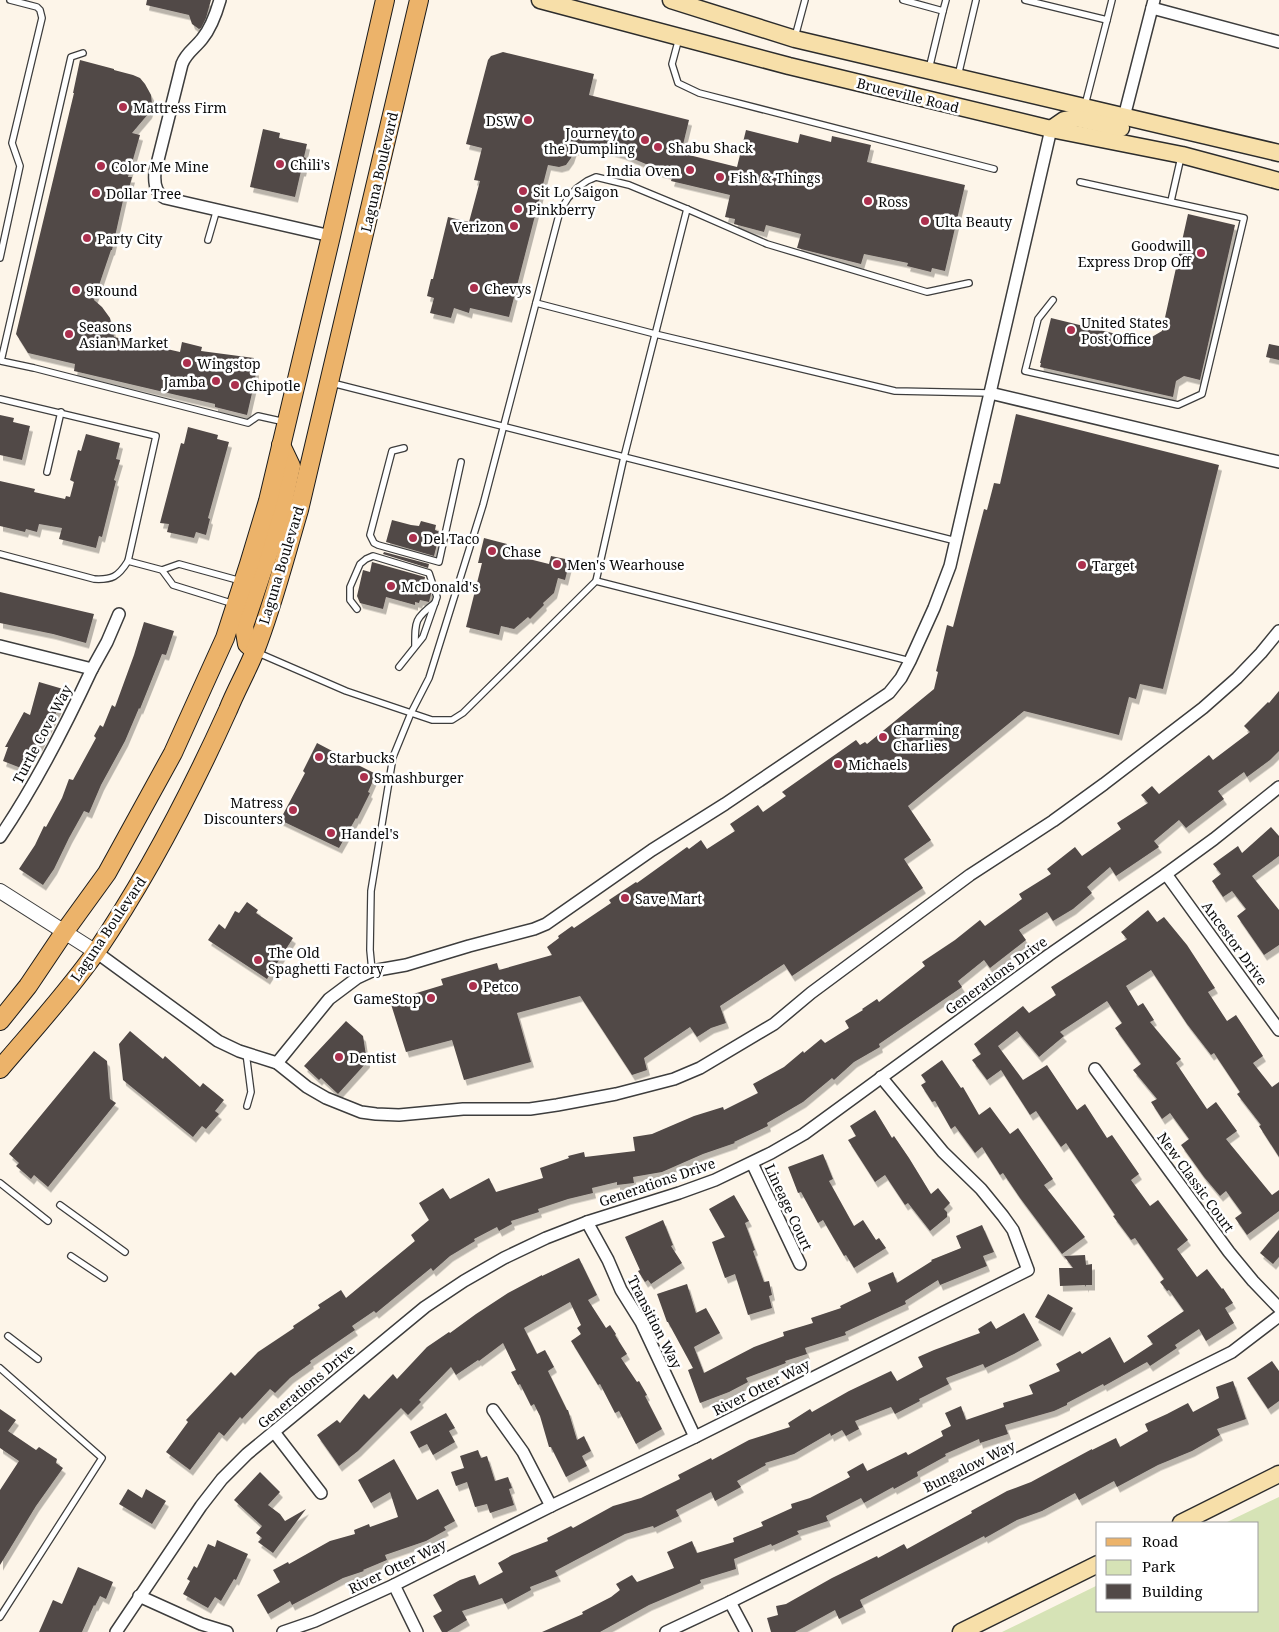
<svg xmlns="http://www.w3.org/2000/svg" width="1279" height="1632" font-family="'Noto Serif',serif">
<defs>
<filter id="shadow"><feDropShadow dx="3" dy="5.5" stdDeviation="0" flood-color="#0004"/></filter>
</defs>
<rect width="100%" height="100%" fill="#fdf5e9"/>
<polygon fill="#d6e3b6" points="1279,1497 1279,1632 1002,1632 1098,1585 1098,1611 1258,1611 1258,1523 1225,1523"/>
<g fill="#514947" filter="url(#shadow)">
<polygon points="147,0 211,0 206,18 201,28 199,29 192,24 189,15 146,5"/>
<polygon points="503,52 594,74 589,95 689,120 681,153 737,167 746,130 798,143 800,134 831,142 832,136 871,145 867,162 965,185 945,271 932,268 931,272 907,266 908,263 864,254 861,264 797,248 801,234 766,225 764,232 734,224 735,219 725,217 730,195 671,181 673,175 651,170 653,167 622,154 611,151 577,147 576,150 574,149 571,158 566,165 559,167 548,165 509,317 470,308 469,313 454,308 451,318 430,313 434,298 427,296 431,279 433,279 448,217 469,222 480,181 474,180 482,148 466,144 488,60 491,56"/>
<polygon points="80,60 114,69 114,70 133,75 140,78 145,84 151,95 152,104 149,113 132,133 140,135 128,177 132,177 127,196 124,196 112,250 111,250 94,300 102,307 110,318 114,337 180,352 182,342 202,347 201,351 254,358 253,370 256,370 255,380 247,415 215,407 215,404 74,371 75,364 28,353 16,334 74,93 73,93"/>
<polygon points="263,129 280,133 279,138 307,144 304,157 306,158 303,171 301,171 295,197 250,187"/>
<polygon points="1188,214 1235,225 1200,380 1184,376 1176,381 1173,397 1040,367 1041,363 1040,363 1051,318 1145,341 1162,331"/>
<polygon points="1269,344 1279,346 1279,360 1266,357"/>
<polygon points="1016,414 1219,465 1163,689 1140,684 1136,699 1129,697 1119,735 1024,711 908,806 931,840 904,859 923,888 792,976 784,964 720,1006 726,1023 711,1028 697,1037 690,1027 644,1058 647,1070 632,1075 580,996 517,1013 531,1062 464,1080 452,1040 406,1052 390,1001 443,985 441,979 497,963 499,970 552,955 547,947 559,938 558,936 572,926 574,928 611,903 609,900 636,882 637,883 687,847 689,849 701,840 707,849 735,831 730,824 758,805 763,812 786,796 782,792 856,740 860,745 865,742 867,744 934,689 938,672 936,671 947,625 953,627 984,509 987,510 994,483 1000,484"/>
<polygon points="0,415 14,418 13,422 30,426 22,460 0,455"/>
<polygon points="188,427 218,435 217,439 229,442 208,518 210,519 206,535 196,532 194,538 167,532 169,524 160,523 181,443 184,444"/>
<polygon points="86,434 120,443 116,459 120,460 114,480 116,481 102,537 99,536 96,548 59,539 62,528 39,524 37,532 26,529 25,532 0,526 0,481 35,489 34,492 65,499 66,496 70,497 74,482 70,480 78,450 81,451"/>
<polygon points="392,520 411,525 419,526 421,521 436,525 435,530 440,532 434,556 386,542"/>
<polygon points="484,538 507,544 505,553 549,564 551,556 570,560 565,580 558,578 554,593 543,603 544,605 530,619 528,617 514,629 501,626 499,635 466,627 482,563 478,563"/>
<polygon points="384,552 429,564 428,568 383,554"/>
<polygon points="372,562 425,577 423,588 430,589 431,594 429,602 420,600 419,603 415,602 415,605 386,597 383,609 360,603 357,596 363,570 370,572"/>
<polygon points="0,592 94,614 86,643 53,634 0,623"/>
<polygon points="144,622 174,631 166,655 162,654 140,709 139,708 125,741 101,785 89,813 84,811 69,838 54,869 43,885 19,869 35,845 44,826 46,827 62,798 69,779 73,780 96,738 94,736 100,725 103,727 112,705 115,707 134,655"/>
<polygon points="39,682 63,689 58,709 39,746 36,744 26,770 3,761 8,747 5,747 24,712 30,715"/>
<polygon points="1279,691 1279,751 1270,760 1247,777 1244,772 1218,791 1224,799 1186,828 1179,820 1154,841 1159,847 1116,876 1110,867 1087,887 1092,893 1073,909 1053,921 1047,912 1019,930 1026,940 990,968 984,960 958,981 962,987 879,1044 880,1047 854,1062 834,1080 832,1078 803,1102 767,1123 768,1126 734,1142 735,1143 703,1154 662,1172 633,1177 634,1183 617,1185 617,1182 592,1188 593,1193 568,1199 538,1209 539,1212 511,1221 512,1224 499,1231 497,1227 474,1239 475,1241 450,1256 433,1271 431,1268 376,1313 374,1311 352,1326 355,1330 310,1361 311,1363 290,1378 275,1393 270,1389 242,1419 240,1417 224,1436 219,1432 190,1470 166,1452 188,1422 186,1420 231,1372 235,1376 258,1352 294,1328 293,1326 320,1308 318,1305 341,1290 346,1298 415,1241 411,1235 429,1220 419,1203 443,1188 450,1199 489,1178 496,1192 543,1178 540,1168 569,1158 568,1156 584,1152 585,1157 635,1151 633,1137 652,1134 694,1116 723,1107 724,1110 758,1093 753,1084 784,1067 803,1051 804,1053 821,1039 825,1043 849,1028 845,1021 863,1010 862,1009 877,999 879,1002 925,966 922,962 955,940 980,920 985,926 1022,899 1019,894 1051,874 1047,869 1075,847 1082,856 1121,829 1117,823 1148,803 1141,795 1152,786 1159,794 1209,755 1213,760 1250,732 1244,726 1268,702 1269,703"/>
<polygon points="317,743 336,753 336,754 376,774 368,792 370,793 357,819 356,818 339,848 280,820 305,773 303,771"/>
<polygon points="1271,827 1279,836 1279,856 1252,876 1279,910 1279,945 1264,955 1237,916 1246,909 1232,891 1223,897 1212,881 1221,874 1213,864 1238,846 1242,853"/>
<polygon points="247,902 258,910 256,913 293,938 267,979 208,940 219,924 225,929 235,911 239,913"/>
<polygon points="1148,910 1157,922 1164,917 1187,945 1215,988 1208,992 1227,1021 1236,1015 1263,1056 1253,1063 1272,1087 1279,1082 1279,1157 1259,1126 1261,1125 1237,1094 1240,1092 1214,1053 1211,1055 1187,1024 1151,970 1126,986 1138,1006 1143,1003 1154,1020 1150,1022 1181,1059 1176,1063 1207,1109 1216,1102 1237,1131 1226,1139 1272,1195 1279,1190 1279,1211 1247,1235 1235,1218 1242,1213 1226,1191 1220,1196 1204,1177 1181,1145 1189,1139 1170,1113 1162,1119 1151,1102 1157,1099 1133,1070 1141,1064 1115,1028 1122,1023 1107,1001 1060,1032 1064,1036 1039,1057 1017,1031 998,1046 1023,1080 1047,1065 1077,1110 1085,1104 1107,1138 1112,1135 1139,1174 1131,1180 1150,1206 1158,1200 1188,1240 1177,1249 1197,1277 1207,1269 1222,1289 1223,1288 1233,1303 1225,1308 1234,1323 1206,1341 1199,1329 1175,1345 1177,1348 1150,1366 1147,1362 1104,1386 1103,1384 1067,1403 1067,1405 1054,1411 1005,1425 1008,1434 980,1443 979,1439 945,1454 946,1456 917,1472 918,1476 894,1489 893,1487 864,1503 861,1498 826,1516 828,1521 797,1531 799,1534 772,1546 771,1544 734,1559 736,1569 700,1580 701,1583 649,1605 600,1632 542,1632 583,1614 582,1612 611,1597 620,1590 616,1584 632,1575 637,1582 674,1568 667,1552 692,1541 697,1553 734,1542 733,1538 763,1526 761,1522 792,1508 791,1504 810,1498 850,1477 847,1472 863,1463 867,1471 906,1452 908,1455 943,1436 941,1431 951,1426 945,1413 961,1406 966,1420 1004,1407 1003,1403 1033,1394 1029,1385 1060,1371 1056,1364 1080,1351 1082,1354 1110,1337 1124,1363 1153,1344 1147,1336 1184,1311 1169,1290 1167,1291 1160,1282 1164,1279 1135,1238 1131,1240 1113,1216 1115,1215 1066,1143 1061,1147 1036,1111 1030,1115 1001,1070 987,1080 972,1060 981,1054 974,1044 1023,1006 1029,1013 1056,995 1051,987 1127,939 1121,932"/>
<polygon points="346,1021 363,1036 367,1062 338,1094 321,1078 319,1080 304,1066"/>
<polygon points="130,1031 163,1059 165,1056 200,1087 203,1083 224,1100 215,1111 219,1114 206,1129 202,1126 193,1137 123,1080 119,1044"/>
<polygon points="94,1051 107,1061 110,1099 116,1103 48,1187 34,1175 31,1179 16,1166 19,1163 9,1154"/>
<polygon points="942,1060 961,1088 963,1087 979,1115 990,1107 1010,1134 1018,1128 1053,1179 1044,1185 1085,1237 1062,1254 1020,1198 1003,1173 1000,1175 982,1147 975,1153 955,1126 951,1129 935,1101 932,1102 921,1085 926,1082 921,1075"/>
<polygon points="875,1110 892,1138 894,1136 909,1158 931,1194 938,1188 950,1203 944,1209 947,1212 947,1217 930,1231 908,1203 905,1205 885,1175 875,1182 848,1140 856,1136 850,1126"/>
<polygon points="823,1154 833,1179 829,1181 854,1226 863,1220 876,1240 879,1238 886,1248 854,1268 846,1255 844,1256 823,1220 818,1223 801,1192 798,1193 788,1167"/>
<polygon points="734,1195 749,1221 745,1223 755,1250 753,1251 764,1282 769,1281 772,1295 769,1296 772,1308 748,1315 735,1274 725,1278 712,1242 725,1237 709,1209"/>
<polygon points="663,1220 673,1245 671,1246 682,1263 651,1284 648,1280 645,1282 638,1271 640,1270 625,1237"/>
<polygon points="982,1225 994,1252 983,1256 987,1266 940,1285 938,1280 905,1301 906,1304 845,1332 846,1335 805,1348 807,1354 785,1361 786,1363 746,1378 748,1382 729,1392 700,1403 688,1370 693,1368 668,1322 667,1322 657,1294 687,1284 696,1313 706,1308 720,1333 694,1347 704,1373 754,1347 784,1336 783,1332 813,1323 811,1318 841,1308 840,1306 871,1291 868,1283 893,1272 897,1283 932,1261 931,1260 961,1248 956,1236"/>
<polygon points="1279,1230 1279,1257 1273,1264 1260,1253"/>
<polygon points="1085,1255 1086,1265 1092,1264 1092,1285 1086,1285 1086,1287 1085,1285 1060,1286 1059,1268 1073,1268 1064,1256"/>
<polygon points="579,1258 597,1295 588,1300 606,1328 610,1325 616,1334 615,1335 627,1354 621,1358 637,1382 639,1381 647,1395 645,1396 662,1429 636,1444 619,1411 615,1413 600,1384 598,1385 571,1341 581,1334 577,1328 581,1325 570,1302 524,1328 537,1354 545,1350 554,1367 548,1371 567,1410 568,1410 577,1440 584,1436 591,1451 582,1456 587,1466 566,1477 551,1447 549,1447 540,1416 534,1404 531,1406 520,1384 518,1385 511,1372 516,1370 503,1343 479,1361 478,1360 456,1375 451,1367 419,1400 421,1402 408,1415 401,1408 358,1451 339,1466 317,1435 337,1420 340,1423 364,1394 369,1399 393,1374 397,1379 427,1347 449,1332 450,1333 476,1314 508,1293 542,1275 542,1276"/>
<polygon points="1048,1294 1073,1308 1060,1331 1035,1317"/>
<polygon points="1024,1313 1039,1340 1014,1354 985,1368 983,1364 946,1378 949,1384 919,1399 920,1401 895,1414 891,1407 855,1421 859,1429 846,1436 842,1430 831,1436 830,1433 794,1454 765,1463 766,1465 737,1481 741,1487 715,1501 711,1492 676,1510 679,1516 654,1528 653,1526 625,1534 555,1571 558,1576 530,1587 531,1590 505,1604 502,1598 462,1611 467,1620 447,1632 442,1632 433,1616 442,1611 433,1595 460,1580 475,1575 479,1585 503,1572 498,1563 512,1555 548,1541 547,1538 571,1526 573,1528 613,1506 641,1498 680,1479 678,1475 711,1458 712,1460 749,1440 790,1427 788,1423 810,1409 812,1412 849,1391 891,1371 897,1381 923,1367 918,1357 934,1350 980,1333 978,1329 991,1321 996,1329"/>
<polygon points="1272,1361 1279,1371 1279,1401 1268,1409 1247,1378"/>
<polygon points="1233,1381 1246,1419 1217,1429 1220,1435 1192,1451 1158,1465 1117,1487 1114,1481 1079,1500 1075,1493 1042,1511 1017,1520 985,1538 984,1536 860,1600 863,1607 839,1619 835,1610 795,1632 771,1632 767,1618 778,1615 776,1606 786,1604 832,1578 877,1556 878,1558 904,1544 907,1549 972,1513 971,1511 1007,1491 1031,1482 1092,1449 1092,1450 1116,1438 1120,1447 1148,1431 1145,1424 1167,1414 1188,1403 1193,1412 1219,1398 1216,1387"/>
<polygon points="0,1409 16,1420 8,1431 36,1450 39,1447 57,1459 56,1463 63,1468 36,1506 0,1565 0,1490 19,1461 0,1448"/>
<polygon points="446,1413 455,1428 449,1431 455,1442 433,1455 427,1444 419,1448 410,1432"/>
<polygon points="478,1450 481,1458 487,1456 495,1481 508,1477 512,1488 509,1489 514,1505 490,1513 487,1504 475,1507 467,1482 456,1486 451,1472 464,1468 460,1456"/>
<polygon points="394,1459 417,1500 438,1489 455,1521 444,1527 446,1530 426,1541 385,1555 387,1560 363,1570 364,1571 343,1578 292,1605 290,1601 268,1614 257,1595 280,1582 273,1570 288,1562 289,1564 330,1541 355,1534 354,1530 369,1524 370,1527 398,1517 390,1492 371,1503 358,1480"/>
<polygon points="260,1472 280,1492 268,1505 280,1514 285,1521 306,1509 273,1553 258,1542 262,1538 256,1533 262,1526 234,1500"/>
<polygon points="128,1489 142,1498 146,1489 166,1501 152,1524 119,1504"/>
<polygon points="217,1540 248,1554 236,1580 234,1579 221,1601 215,1597 208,1608 183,1594 190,1581 187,1579 194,1566 197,1568 208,1544 215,1547"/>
<polygon points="78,1567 113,1582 106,1599 100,1596 95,1606 94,1605 82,1632 39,1632 53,1600 62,1604"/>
</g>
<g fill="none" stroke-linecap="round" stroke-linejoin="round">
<defs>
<g id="service">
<polyline points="903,0 943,11 929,69"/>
<polyline points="1025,0 1107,20 1112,0"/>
<polyline points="943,11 946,0"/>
<polyline points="795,37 805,0"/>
<polyline points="679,38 672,64 678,83 699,93 994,169"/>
<polyline points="83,53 71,57 1,361 34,368 248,423 258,416 285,422"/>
<polyline points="958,76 976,0"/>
<polyline points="1085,105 1107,20"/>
<polyline points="1171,201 1181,157"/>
<polyline points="208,240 217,209"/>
<polyline points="0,258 20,166 12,143 42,18 40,10 37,7 10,0"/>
<polyline points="1053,300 1038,319 1025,371 1178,405 1202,394 1244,218 1080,182"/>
<polyline points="536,303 655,334 895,391 990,393"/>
<polyline points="332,383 956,541"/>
<path d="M0,399L156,436L128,561C118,577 112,580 94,579L0,554"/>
<polyline points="404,448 392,451 370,535 374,543 378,545 439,562 461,462"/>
<polyline points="47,472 61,412"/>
<polyline points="128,561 162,570 173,585 234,604"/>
<polyline points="162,570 179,564 241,581"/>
<polyline points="596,581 910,661"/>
<polyline points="357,609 350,600 350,587 360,564 366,559 373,556 429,573 437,597 423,637 399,667"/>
<path d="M415,645C415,621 415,618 435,603"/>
<polyline points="256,652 346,691 432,720 452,720 463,713 596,581 624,457 687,209"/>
<polyline points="372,971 370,950 371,891 393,757 411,713 429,678 483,505 560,211 568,198 577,188 587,181 596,177 629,185 687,209 767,244 927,292 969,283"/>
<polyline points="246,1053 251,1092 247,1106"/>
<polyline points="0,1183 48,1221"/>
<polyline points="60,1205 125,1252"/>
<polyline points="71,1256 104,1278"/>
<polyline points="8,1336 38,1359"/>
<polyline points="0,1368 102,1458 0,1617"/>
</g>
<g id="minor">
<path d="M220,0C216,14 211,28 202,39C195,48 186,53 182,64L155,172C154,182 155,193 165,198L331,236"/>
<polyline points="1152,8 1279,42"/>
<polyline points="1124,117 1154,0"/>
<polyline points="990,393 1279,462"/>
<polyline points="0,646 92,669 107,642 119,614"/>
<path d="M0,837C36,784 65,727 92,669"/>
<polyline points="1166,874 1279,1030"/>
<polyline points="96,952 218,1041 239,1051 277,1063 307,1087 326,1098 361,1112 376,1114 399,1115 463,1109 530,1109 557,1105 616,1094 674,1079 700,1068 774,1024 811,993 970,875 1053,821 1104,784 1203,708 1237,678 1261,653 1279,631"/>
<polyline points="277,1063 329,999 357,978 372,971 406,965 469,946 534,929 546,924 652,850 725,804 889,693 901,678 910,661 934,608 950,566 1051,129"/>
<polyline points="1095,1069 1229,1252 1253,1281 1279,1308"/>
<polyline points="752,1163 800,1264"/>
<polyline points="587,1222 608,1260 621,1290 641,1322 695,1437"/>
<polyline points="493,1410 523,1452 551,1506"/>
<polyline points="274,1432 321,1493"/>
<polyline points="394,1585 417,1632"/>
<polyline points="139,1596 201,1624 227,1632"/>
<polyline points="730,1602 746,1632"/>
<polyline points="116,1632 201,1506 222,1479 247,1454 425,1307 464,1281 504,1258 546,1238 587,1222 679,1193 715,1180 771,1153 804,1134 1049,955 1166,874 1214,839 1279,787"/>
<polyline points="283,1632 315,1621 394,1585 551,1506 695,1437 1028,1270 1013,1230 1003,1216 981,1189 943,1152 881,1077"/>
<polyline points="666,1632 730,1602 1232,1352 1279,1316"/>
</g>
<polyline id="tertiary" points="0,891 96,952"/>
<g id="secondary">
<polyline points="540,0 789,66 1051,129 1182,155 1279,181"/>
<polyline points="671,0 795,39 1279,153"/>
<polyline points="1051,129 1064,120 1075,118 1121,128"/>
<polyline points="1181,1523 1279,1474"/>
<polyline points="961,1632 1098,1564"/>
</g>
<g id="primary">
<polyline points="255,651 247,644 244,626 279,521 291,466 281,445"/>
<polyline points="0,1021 28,986 65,931 107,873 173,753 225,638 249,564 268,501 331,236 385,0"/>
<path d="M0,1069C33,1030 67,993 96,952C148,875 190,794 228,710C236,690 247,671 255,651C273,605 285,557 299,510L419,0"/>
</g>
</defs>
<use href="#service" stroke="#3d3d3d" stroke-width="8"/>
<use href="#minor" stroke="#3d3d3d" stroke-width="14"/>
<use href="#tertiary" stroke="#3d3d3d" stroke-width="16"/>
<use href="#secondary" stroke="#2c2c2c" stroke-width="19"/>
<use href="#primary" stroke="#1b1b1b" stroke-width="20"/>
<use href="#service" stroke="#fff" stroke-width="5.5"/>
<use href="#minor" stroke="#fff" stroke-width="11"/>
<use href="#tertiary" stroke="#fff" stroke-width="14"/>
<use href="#secondary" stroke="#f7dfa9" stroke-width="16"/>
<use href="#primary" stroke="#ecb36a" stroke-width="18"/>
</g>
<g fill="#ac304e" stroke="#fff" stroke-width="2">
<circle cx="123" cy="107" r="5"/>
<circle cx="528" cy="120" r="5"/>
<circle cx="645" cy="140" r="5"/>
<circle cx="658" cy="147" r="5"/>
<circle cx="280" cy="164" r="5"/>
<circle cx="101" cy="166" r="5"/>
<circle cx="690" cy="170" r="5"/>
<circle cx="720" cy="177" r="5"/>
<circle cx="523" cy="191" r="5"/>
<circle cx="96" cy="193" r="5"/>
<circle cx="868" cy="201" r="5"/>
<circle cx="518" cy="209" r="5"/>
<circle cx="925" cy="221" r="5"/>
<circle cx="514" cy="226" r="5"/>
<circle cx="87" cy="238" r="5"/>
<circle cx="1201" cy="253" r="5"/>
<circle cx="474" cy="288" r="5"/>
<circle cx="76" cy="290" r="5"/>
<circle cx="1071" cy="330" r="5"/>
<circle cx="69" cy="334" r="5"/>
<circle cx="187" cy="363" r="5"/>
<circle cx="216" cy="381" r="5"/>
<circle cx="235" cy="385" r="5"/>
<circle cx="413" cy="538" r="5"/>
<circle cx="492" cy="551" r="5"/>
<circle cx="557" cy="564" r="5"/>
<circle cx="1082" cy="565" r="5"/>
<circle cx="391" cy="586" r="5"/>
<circle cx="883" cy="737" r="5"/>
<circle cx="319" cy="757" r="5"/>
<circle cx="838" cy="764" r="5"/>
<circle cx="364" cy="777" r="5"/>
<circle cx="293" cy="810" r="5"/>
<circle cx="331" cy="833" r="5"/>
<circle cx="625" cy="898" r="5"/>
<circle cx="258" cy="960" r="5"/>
<circle cx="473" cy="986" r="5"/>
<circle cx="431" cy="998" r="5"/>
<circle cx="339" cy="1057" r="5"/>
</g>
<g text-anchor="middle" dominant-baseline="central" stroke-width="5" stroke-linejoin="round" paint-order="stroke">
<g font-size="14" fill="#0a0a0a" stroke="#fff">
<text transform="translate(908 95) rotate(14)">Bruceville Road</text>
<text transform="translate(379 172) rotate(-77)">Laguna Boulevard</text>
<text transform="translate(281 565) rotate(-73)">Laguna Boulevard</text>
<text transform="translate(42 734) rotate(-62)">Turtle Cove Way</text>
<text transform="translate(108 929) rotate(-56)">Laguna Boulevard</text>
<text transform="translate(1235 943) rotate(54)">Ancestor Drive</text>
<text transform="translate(996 975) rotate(-36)">Generations Drive</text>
<text transform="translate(657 1182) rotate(-19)">Generations Drive</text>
<text transform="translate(1196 1182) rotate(54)">New Classic Court</text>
<text transform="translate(789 1207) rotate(65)">Lineage Court</text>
<text transform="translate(655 1322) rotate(63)">Transition Way</text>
<text transform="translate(306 1386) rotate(-40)">Generations Drive</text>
<text transform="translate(761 1387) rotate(-27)">River Otter Way</text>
<text transform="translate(969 1466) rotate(-26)">Bungalow Way</text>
<text transform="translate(397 1566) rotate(-26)">River Otter Way</text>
</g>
<g font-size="14" fill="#0a0a0a" stroke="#fff" text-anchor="start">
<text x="133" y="107">Mattress Firm</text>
<text x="518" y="120" text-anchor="end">DSW</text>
<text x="635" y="132" text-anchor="end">Journey to<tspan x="635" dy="16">the Dumpling</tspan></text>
<text x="668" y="147">Shabu Shack</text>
<text x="290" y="164">Chili's</text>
<text x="111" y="166">Color Me Mine</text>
<text x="680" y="170" text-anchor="end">India Oven</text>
<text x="730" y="177">Fish &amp; Things</text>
<text x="533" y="191">Sit Lo Saigon</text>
<text x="106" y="193">Dollar Tree</text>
<text x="878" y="201">Ross</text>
<text x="528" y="209">Pinkberry</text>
<text x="935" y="221">Ulta Beauty</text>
<text x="504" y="226" text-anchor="end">Verizon</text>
<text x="97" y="238">Party City</text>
<text x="1191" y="245" text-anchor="end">Goodwill<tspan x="1191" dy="16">Express Drop Off</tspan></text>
<text x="484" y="288">Chevys</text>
<text x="86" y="290">9Round</text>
<text x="1081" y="322">United States<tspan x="1081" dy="16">Post Office</tspan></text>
<text x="79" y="326">Seasons<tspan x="79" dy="16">Asian Market</tspan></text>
<text x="197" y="363">Wingstop</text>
<text x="206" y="381" text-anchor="end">Jamba</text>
<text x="245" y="385">Chipotle</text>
<text x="423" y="538">Del Taco</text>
<text x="502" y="551">Chase</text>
<text x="567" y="564">Men's Wearhouse</text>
<text x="1092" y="565">Target</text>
<text x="401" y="586">McDonald's</text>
<text x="893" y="729">Charming<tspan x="893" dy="16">Charlies</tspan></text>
<text x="329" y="757">Starbucks</text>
<text x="848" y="764">Michaels</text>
<text x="374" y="777">Smashburger</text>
<text x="283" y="802" text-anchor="end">Matress<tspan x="283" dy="16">Discounters</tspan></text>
<text x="341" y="833">Handel's</text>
<text x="635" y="898">Save Mart</text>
<text x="268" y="952">The Old<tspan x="268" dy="16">Spaghetti Factory</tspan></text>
<text x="483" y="986">Petco</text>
<text x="421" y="998" text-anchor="end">GameStop</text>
<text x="349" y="1057">Dentist</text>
</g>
</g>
<rect x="1096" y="1522" width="162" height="90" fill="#ffffff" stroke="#9d9d9d"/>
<rect x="1106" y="1538" width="25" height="8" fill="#ecb36a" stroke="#9d9d9d"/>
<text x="1142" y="1547" font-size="15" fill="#0a0a0a">Road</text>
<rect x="1106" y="1560" width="25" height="15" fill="#d6e3b6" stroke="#9d9d9d"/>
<text x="1142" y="1572" font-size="15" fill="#0a0a0a">Park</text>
<rect x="1106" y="1584" width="25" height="15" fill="#514947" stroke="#9d9d9d"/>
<text x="1142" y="1597" font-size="15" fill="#0a0a0a">Building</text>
</svg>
